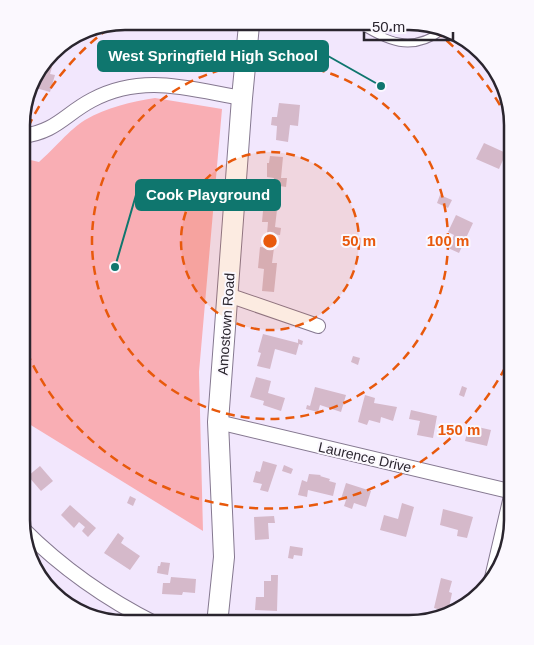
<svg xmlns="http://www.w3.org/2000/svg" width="534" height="645" font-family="Helvetica,sans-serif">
<rect width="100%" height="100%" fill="#f2e7fd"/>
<path fill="#f9aeb4" d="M155,98L222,109L199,372L203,531L21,419L22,158L39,162C52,151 71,128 85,120C107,107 131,102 155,98Z"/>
<g fill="#d5b9ca">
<polygon points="47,58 54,60 50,74 55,75 50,92 36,88 40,75 35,73"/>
<polygon points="26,99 29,100 25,113 22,111"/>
<polygon points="279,103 300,105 298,126 290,125 288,142 276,140 277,126 271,125 272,117 277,117"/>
<polygon points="484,143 506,153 499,169 476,159"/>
<polygon points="270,156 283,157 281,178 287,178 286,187 273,185 274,178 267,177 267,163 269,163"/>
<polygon points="440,195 452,200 448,208 437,203"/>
<polygon points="264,200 278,201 275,227 281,228 280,235 267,234 268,222 262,222"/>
<polygon points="456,215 473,223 459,253 448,248 454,235 448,232"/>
<polygon points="260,247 274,248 272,263 277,263 274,292 262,291 264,269 258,268"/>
<polygon points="263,334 298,343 298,339 303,341 302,345 299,344 296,355 275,349 270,369 257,366 261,353 258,352"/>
<polygon points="353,356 360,358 358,365 351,362"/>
<polygon points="256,377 271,381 268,393 285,398 281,411 263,405 264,401 250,397"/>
<polygon points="462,386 467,388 464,397 459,395"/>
<polygon points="315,387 346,395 341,412 320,405 318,412 306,409 307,405 310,406"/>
<polygon points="365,395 375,398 374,403 397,407 393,421 381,417 380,423 369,420 367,425 358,422"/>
<polygon points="411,410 437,416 433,438 417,435 420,421 409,419"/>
<polygon points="469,425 491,430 487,446 465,441"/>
<polygon points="507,433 513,435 513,448 504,447"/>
<polygon points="21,438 28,447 21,451"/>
<polygon points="263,461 277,465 268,492 260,490 262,484 253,482 256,471 260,472"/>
<polygon points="284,465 293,469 291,474 282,471"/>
<polygon points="40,466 53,481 41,491 28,476"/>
<polygon points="309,474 321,475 320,476 330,479 329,481 336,483 333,496 308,490 307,497 298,495 302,480 307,482"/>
<polygon points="346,483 371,491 366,507 354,503 352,509 344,506 346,500 341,499"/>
<polygon points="130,496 136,499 133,506 127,503"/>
<polygon points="402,503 414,507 406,537 380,530 384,515 398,519"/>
<polygon points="70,505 96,528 88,537 82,531 85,527 79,522 74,528 61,515"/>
<polygon points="443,509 473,517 467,538 457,536 458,530 440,525"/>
<polygon points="274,516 275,523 268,523 269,539 255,540 254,517"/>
<polygon points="118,533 124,538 121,543 140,556 130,570 104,553"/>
<polygon points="290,546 303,548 302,556 294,555 293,559 288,558"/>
<polygon points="161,562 170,563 168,575 157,573 158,566 160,566"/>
<polygon points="271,575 278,575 277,611 255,610 256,597 264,597 264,581 271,581"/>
<polygon points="171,577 196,579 195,593 183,592 182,595 162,594 163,583 170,583"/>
<polygon points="441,578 452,581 449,592 452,593 448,612 434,608"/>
</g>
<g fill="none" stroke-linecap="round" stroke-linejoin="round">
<defs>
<g id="lane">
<path d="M357,23C388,41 410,54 443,30"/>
<polyline points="126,624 132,610"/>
</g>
<g id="street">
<path d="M22,136C56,132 65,114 92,100C143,73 189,89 242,98"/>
<polyline points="228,295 318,326"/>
<polyline points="218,422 513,492"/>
<path d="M23,529C61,567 108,600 156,624"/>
<polyline points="491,582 512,492"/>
</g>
<polyline id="secondary" points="217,624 224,557 218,422 242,98 249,25"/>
</defs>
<use href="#lane" stroke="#857890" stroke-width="9"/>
<use href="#street" stroke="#857890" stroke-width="16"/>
<use href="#secondary" stroke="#857890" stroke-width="22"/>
<use href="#lane" stroke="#fff" stroke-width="7"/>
<use href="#street" stroke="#fff" stroke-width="14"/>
<use href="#secondary" stroke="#fff" stroke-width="20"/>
</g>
<circle cx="270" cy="241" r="89" fill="#e8590c" fill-opacity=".12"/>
<g fill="none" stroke="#e8590c" stroke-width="2.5" stroke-dasharray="9 6">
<circle cx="270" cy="241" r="89"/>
<circle cx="270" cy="241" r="178"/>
<path d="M512 354A267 267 0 0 1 22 341M22 141A267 267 0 0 1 109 28M423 22A267 267 0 0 1 512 128"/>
</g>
<g text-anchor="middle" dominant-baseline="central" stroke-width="4" stroke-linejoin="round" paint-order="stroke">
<g font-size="14" fill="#2a252e" stroke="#fbf8fe">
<text transform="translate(226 324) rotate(-86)">Amostown Road</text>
<text transform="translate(365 457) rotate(13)">Laurence Drive</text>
</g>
</g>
<path d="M0 0H534V645H0ZM125 30H409A95 95 0 0 1 504 125V520A95 95 0 0 1 409 615H125A95 95 0 0 1 30 520V125A95 95 0 0 1 125 30Z" fill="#fbf8fe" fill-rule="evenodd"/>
<path fill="none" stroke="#2a252e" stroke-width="2.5" d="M125 30H409A95 95 0 0 1 504 125V520A95 95 0 0 1 409 615H125A95 95 0 0 1 30 520V125A95 95 0 0 1 125 30Z"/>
<circle cx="270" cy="241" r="8" fill="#e8590c" stroke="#fbf8fe" stroke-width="2.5"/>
<g font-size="15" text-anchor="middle" font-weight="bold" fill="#e8590c" stroke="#fbf8fe" stroke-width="4" stroke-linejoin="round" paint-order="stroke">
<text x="359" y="246">50 m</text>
<text x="448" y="246">100 m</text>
<text x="459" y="435">150 m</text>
</g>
<path fill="none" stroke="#0f766e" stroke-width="2" d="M381 86L328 56M115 267L136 195"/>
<g fill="#0f766e" stroke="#fbf8fe" stroke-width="2">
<circle cx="381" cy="86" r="5"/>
<circle cx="115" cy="267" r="5"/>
</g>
<g fill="#0f766e" stroke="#0f766e" stroke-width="2">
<rect x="98" y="41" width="230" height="30" rx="5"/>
<rect x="136" y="180" width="144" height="30" rx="5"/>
</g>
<g font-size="15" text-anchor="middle" font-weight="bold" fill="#fff">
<text x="213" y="61">West Springfield High School</text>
<text x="208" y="200">Cook Playground</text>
</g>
<path d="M364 32v8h89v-8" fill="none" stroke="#2a252e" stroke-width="2.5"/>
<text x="372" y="32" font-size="15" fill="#2a252e" stroke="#fbf8fe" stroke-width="4" paint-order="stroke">50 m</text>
</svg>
